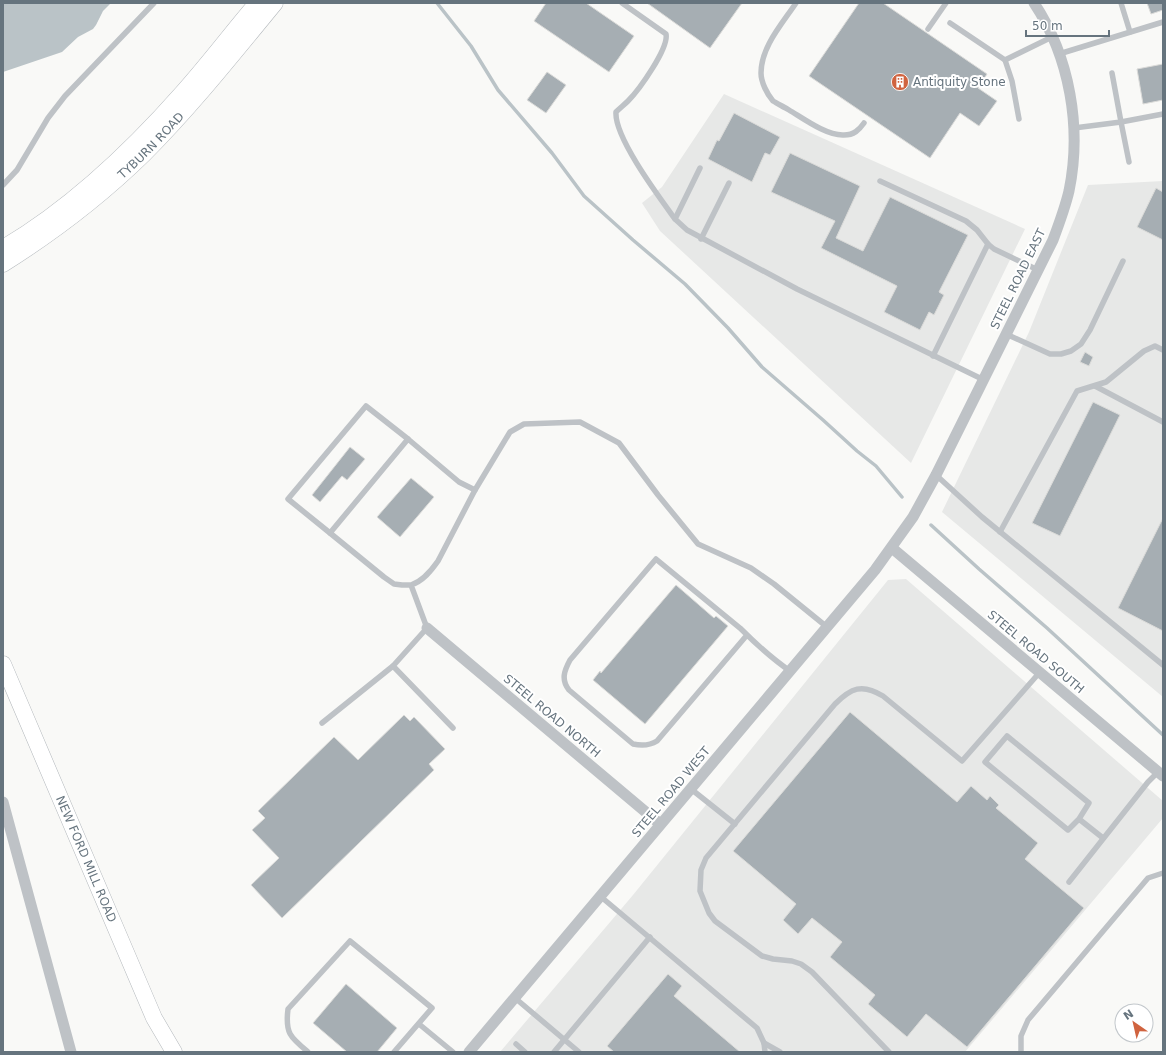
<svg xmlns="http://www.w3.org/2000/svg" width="1166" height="1055" font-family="'DejaVu Sans',sans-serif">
<rect width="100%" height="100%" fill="#f9f9f7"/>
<g fill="#e7e8e7">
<polygon points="724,94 1025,229 911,463 660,231 642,203 662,187"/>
<polygon points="1163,181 1163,697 942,512 1029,332 1088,185"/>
<polygon points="906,579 1163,801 1163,818 965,1052 500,1052 633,895 888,580"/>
</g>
<polygon fill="#bac3c7" points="3,3 111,3 103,11 96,25 93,29 78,37 62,52 3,72"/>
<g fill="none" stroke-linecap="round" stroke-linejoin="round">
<g stroke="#bac3c7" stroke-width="3.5">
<polyline points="437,3 471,46 498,90 552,153 584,196 633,240 685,284 728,328 762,367 823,420 857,451 876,466 902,497"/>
<polyline points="931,525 979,569 1047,628 1163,735"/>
</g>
</g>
<g fill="#a6aeb3" stroke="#dbdbd9">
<polygon points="546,3 586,3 634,36 609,72 534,21"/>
<polygon points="647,3 742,3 710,48"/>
<polygon points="859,3 883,3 987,74 978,88 997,101 979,126 960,113 930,158 809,76"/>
<polygon points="1147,3 1163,3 1163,10 1151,14"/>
<polygon points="1163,64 1163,100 1143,104 1137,69"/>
<polygon points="547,72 566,85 546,113 527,100"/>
<polygon points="734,113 780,137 770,155 765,153 752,182 708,159 717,140 719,141"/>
<polygon points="790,153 860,186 836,238 863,251 890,197 968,235 939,292 944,295 934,315 929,312 920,330 884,312 897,286 821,248 835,221 771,192"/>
<polygon points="1156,188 1163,192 1163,240 1137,227"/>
<polygon points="1085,352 1093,357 1089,366 1080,362"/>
<polygon points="1093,402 1120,415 1060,536 1032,523"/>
<polygon points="350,447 365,459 347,480 342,476 320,502 312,495"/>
<polygon points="411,478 434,497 400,537 377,517"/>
<polygon points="1163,518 1163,631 1118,608"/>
<polygon points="676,585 714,618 716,616 728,626 645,724 593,680 600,671 601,673"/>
<polygon points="850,712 957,802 971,786 987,800 990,796 999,805 996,808 1038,843 1025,859 1084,908 967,1047 926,1014 907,1037 868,1004 875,995 830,957 842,942 812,918 798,934 783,920 796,904 733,851"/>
<polygon points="404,715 410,721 414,717 445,749 429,764 434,770 282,918 251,885 279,858 252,830 265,818 258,811 334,737 358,760"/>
<polygon points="668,974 682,986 674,996 740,1052 614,1052 607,1046"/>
<polygon points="346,984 397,1028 377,1052 347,1052 313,1023"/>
</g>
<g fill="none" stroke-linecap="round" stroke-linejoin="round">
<defs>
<g id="secondary">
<path d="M3,248C71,208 131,151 183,92C209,63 232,32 257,3"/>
<path id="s1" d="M3,264C54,232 101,196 144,154C191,107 233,54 275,3"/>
<path id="s2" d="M3,664L154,1018L174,1052"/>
</g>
</defs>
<use href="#secondary" stroke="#b3b8bc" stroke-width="17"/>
<g stroke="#bec2c6" stroke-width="5.5">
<path d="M622,3L666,34C669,48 639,90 628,101C624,105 620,108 616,112C614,137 659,197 675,219"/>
<path d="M796,3C782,24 761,47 761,73C761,82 767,94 773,101C778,104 784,107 789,110C804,119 827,136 844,135C854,135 859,130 864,123"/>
<polyline points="1121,3 1130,32"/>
<polyline points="950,23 1005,60"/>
<polyline points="928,29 946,3"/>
<polyline points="1059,54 1163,22"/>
<polyline points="1019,119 1012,81 1005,60 1052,37"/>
<polyline points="1074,128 1121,122 1112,73"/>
<polyline points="1129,162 1121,122 1163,114"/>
<polyline points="700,168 675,219 687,230 797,289 984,380"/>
<polyline points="880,181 966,221 977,230 988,244"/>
<polyline points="3,185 17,170 48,118 65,96 154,3"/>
<polyline points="701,239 729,183"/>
<polyline points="1006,334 1050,354 1061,354 1071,351 1081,344 1090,330 1123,261"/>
<polyline points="933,356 988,244 994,249 1038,270"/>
<polyline points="1095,386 1163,422"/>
<polyline points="936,475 982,517 1163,665"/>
<polyline points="475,490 510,432 524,424 580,422 619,443 658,495 698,544 751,568 774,584 827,627"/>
<polyline points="1000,532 1077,391 1106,382 1144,351 1155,346 1163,350"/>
<polyline points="330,533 288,499 366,406 408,439"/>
<path d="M411,585C423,581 431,571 438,561L475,490L459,482L408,439L330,533L384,577L394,584L402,585H411L427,628L393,666L453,728"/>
<path d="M747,635L657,741C649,746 642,746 633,744L569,690C561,680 564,671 570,660L656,559L740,628C756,644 771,658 790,671"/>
<polyline points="322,723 393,666"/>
<polyline points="691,789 735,824"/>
<polyline points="1079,819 1068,830 985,762 1007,736 1089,803 1079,819 1103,838"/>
<polyline points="1069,882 1148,782 1158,772"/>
<polyline points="600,896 757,1028 764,1043 765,1052"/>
<polyline points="515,998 579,1052"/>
<polyline points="419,1024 453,1052"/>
<polyline points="764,1043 780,1052"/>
<polyline points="516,1044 525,1052"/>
<path d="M308,1052C290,1037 285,1033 288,1009L350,941L432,1008L394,1052"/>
<polyline points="554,1052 650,937"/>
<path d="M889,1052L812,972L801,964L792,961L773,959L762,956L715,921L709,913L700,891L701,870L706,858L835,704C851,688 862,683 883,696L962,761L1040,672"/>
<polyline points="1021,1052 1021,1036 1028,1020 1148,878 1163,873"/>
</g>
<g stroke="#bec2c6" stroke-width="11">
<polyline points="892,548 1163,776"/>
<polyline points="427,628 660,824"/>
<polyline points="3,802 71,1052"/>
<path d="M469,1052L875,570L913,517L936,475L1053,240C1059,224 1065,208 1069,191C1082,128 1070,57 1034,3"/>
</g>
<use href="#secondary" stroke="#fff" stroke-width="16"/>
</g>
<defs>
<symbol id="building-disc" viewBox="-11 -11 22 22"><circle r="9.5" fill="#d0633f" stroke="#fff"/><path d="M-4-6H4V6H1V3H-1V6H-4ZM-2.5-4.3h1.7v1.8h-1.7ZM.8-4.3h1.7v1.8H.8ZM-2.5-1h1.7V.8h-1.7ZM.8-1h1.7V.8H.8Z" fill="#fff"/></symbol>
</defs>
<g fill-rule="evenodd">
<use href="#building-disc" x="890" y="72" width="20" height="20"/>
</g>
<g text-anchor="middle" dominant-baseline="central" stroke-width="4" stroke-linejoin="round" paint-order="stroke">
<g font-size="12" fill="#66747e" stroke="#fff" text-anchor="start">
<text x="913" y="82">Antiquity Stone</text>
</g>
<g font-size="12" fill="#66747e" stroke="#fff">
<text stroke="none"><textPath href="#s1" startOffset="190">TYBURN ROAD</textPath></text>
<text transform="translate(1018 279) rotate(-64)">STEEL ROAD EAST</text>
<text transform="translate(1036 652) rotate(40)">STEEL ROAD SOUTH</text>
<text transform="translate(552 716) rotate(40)">STEEL ROAD NORTH</text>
<text transform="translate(671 792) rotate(-50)">STEEL ROAD WEST</text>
<text stroke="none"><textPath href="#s2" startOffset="212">NEW FORD MILL ROAD</textPath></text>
</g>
</g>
<rect width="1166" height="1055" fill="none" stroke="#66747e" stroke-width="8"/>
<g transform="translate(1134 1023) rotate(326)"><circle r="19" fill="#ffffff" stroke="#c2c7cb"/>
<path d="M0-3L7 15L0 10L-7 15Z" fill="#d0633f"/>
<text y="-6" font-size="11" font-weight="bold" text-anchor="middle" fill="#66747e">N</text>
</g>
<path d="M1026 30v6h83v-6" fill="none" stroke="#66747e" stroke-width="2"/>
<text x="1032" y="30" font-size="12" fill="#66747e" stroke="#ffffff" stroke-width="3" paint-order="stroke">50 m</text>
</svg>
